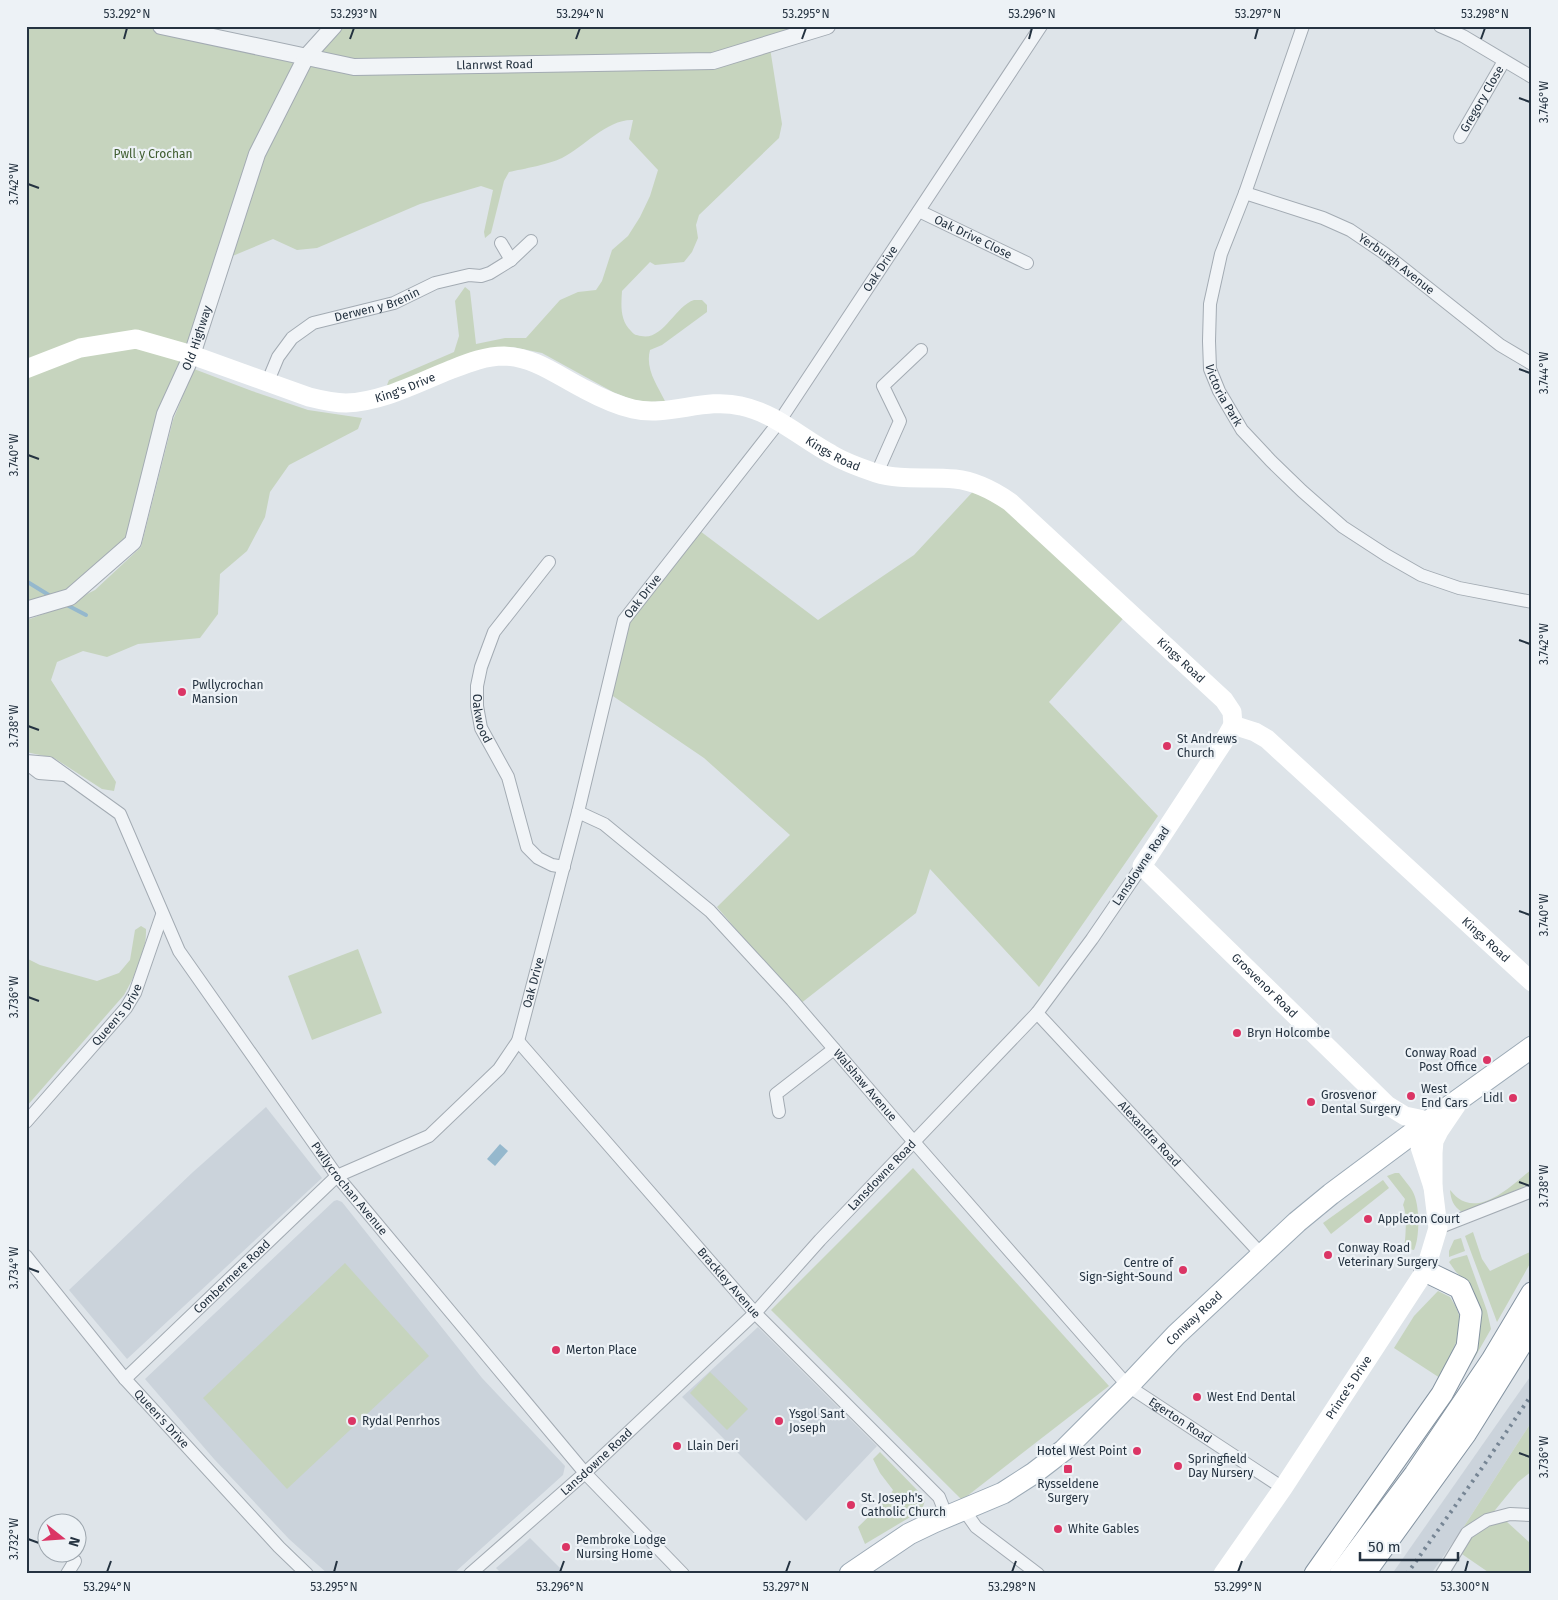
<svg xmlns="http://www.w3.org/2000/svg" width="1558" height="1600" font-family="'Fira Sans',sans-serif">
<rect width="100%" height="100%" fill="#dee4e9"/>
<g fill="#cbd3db">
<polygon points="266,1107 322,1178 127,1359 69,1290 193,1172"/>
<polygon points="337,1200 342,1202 482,1378 565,1466 563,1475 453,1574 328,1574 289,1539 214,1459 145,1379 334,1201"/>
<polygon points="758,1327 877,1446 806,1521 682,1397"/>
<polygon points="1532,1374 1532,1421 1463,1528 1431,1574 1392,1574"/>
<polygon points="530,1538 566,1574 502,1574 496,1568"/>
</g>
<g fill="#c6d4be">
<path d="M26,26H161L306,57L334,26H827L770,48L782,124L779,138L699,215L696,225L698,238L692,252L684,262L655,265L650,262L622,291C621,306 620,320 631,331C634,335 636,335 641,336C663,341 675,306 694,300C697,300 699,300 702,300L707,305V312L662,345L650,350C645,369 657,385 665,401L650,402L633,400L613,392L542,353L513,347L485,350L395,385H387L389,380L454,352L459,336L455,301L465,287L470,291L476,344L505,338H526L560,300L578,292L596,290L602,281L612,250L628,236L640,217L650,196L658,170L629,139L633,120C607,119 584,147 562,158C550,164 523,169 509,172L504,181L491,233L485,238L484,232L493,190L481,186L420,204L317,248L297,250L273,239L223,260L133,542L70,597L26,610Z"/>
<polygon points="194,369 252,391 308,410 362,418 358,429 289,465 270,492 265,517 247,551 220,574 218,614 200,638 138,644 107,657 83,651 57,662 51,680 116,782 114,791 102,789 54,758 26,752 27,620 57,609 95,590 141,547 173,420"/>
<polygon points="979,485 1129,612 1049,702 1158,816 1039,987 930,869 916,913 800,1004 717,907 790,835 704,758 607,692 624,620 696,528 818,620 914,555"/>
<path d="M141,926L146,929C147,952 135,975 124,995L26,1107V958L40,965L97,981L119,973L130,960L135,930Z"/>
<polygon points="358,949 382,1013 312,1040 288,976"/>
<polygon points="913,1168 1109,1386 962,1500 771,1310"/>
<path d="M1532,1169V1182L1525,1186L1470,1211L1462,1212C1453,1206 1451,1200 1450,1190C1452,1192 1455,1196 1458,1198C1482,1216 1513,1184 1532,1169Z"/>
<path d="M1395,1173H1399C1404,1180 1410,1186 1413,1192C1420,1205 1420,1238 1414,1250L1404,1248C1406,1238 1407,1213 1403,1205L1405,1199L1387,1176Z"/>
<polygon points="1383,1180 1389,1188 1331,1234 1323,1223"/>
<polygon points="1473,1232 1482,1259 1490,1271 1532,1251 1532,1260 1497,1322 1465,1236"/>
<polygon points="1461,1238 1465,1251 1449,1257 1449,1251 1454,1240"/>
<polygon points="1467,1255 1487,1311 1491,1329 1471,1364 1479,1327 1478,1303 1472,1287 1456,1272 1449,1262 1452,1259"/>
<polygon points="345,1263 429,1356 287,1489 203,1398"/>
<polygon points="1438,1291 1450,1297 1456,1307 1460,1318 1459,1336 1440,1378 1394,1348 1414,1316"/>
<polygon points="710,1372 748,1409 727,1430 690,1393"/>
<polygon points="1532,1421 1532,1471 1518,1482 1487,1520 1506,1521 1529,1542 1532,1543 1532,1574 1491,1574 1456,1550 1463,1528"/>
<polygon points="880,1452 918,1491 925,1500 922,1510 865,1544 858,1527 889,1497 893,1490 880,1473 873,1459"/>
</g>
<polygon fill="#95b8cd" points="500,1144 508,1151 495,1166 487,1159"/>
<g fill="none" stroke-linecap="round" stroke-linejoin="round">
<g stroke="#95b8cd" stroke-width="4">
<polyline points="26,581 52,597"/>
<polyline points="65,604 86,615"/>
</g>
<defs>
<g id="minor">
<path id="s1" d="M1303,26L1245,193L1221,254L1210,304L1209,341L1210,369L1219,391L1242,430L1271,461L1302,491L1343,527L1386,555L1421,575L1459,588L1532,602"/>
<polyline points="1440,26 1463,36 1532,77"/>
<path id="s2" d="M1460,137L1504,61"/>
<path id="s3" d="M1245,193L1323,218L1350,230L1384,253L1500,345L1532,364"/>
<path id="s4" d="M919,211L1027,263"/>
<polyline points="501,243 511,260"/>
<path id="s5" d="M268,381L278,357L292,338L313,323L394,303L435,283L469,275L481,276L490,273L511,260L531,241"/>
<polyline points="877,473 900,421 883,386 921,350"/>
<path id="s6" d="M549,562L494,632L481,667L477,686V706L481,728L508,777L527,847L538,858L552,865L564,867"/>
<path id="s7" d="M26,761L49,763L120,814L179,951L337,1176L585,1473L683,1574"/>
<polyline points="26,763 39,773 65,775"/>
<path id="s8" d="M578,812L604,824L710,911L792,1000L914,1142L1128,1386L1283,1488"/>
<path id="s9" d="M1037,1013L1262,1255"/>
<path id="s10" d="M518,1041L755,1313L939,1497L947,1517"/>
<polyline points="779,1112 776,1094 834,1049"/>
<path id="s11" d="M26,1122L126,1008L135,993L162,915"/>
<polyline points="1438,1228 1532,1191"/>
<path id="s12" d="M26,1256L125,1379L279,1547L307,1574"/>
<path id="s13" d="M125,1379L337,1176L429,1136L499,1069L518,1041L578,812L624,620L779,422L1041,26"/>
<polyline points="964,1510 976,1527 1038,1574"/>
<polyline points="67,1574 75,1561"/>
<path id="s14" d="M470,1574L585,1473L755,1313L820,1240L1037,1013L1092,939L1142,866"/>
<polyline points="1442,1574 1467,1533 1487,1520 1510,1514 1532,1515"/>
</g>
<g id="tertiary">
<path id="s15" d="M161,26L354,67L713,61L827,26"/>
<path id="s16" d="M26,610L70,597L133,542L165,414L192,355L257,154L306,57L334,26"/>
</g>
<g id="primary">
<path id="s21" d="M850,1574L909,1534L934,1522L1003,1493L1034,1473L1064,1450L1128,1386L1176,1335L1297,1222L1331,1194L1429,1121L1532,1047"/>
</g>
<g id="trunk">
<polyline points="1315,1574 1442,1394 1467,1347 1471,1313 1460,1288 1425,1271"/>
<polyline points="1340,1574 1415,1474 1492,1360 1532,1293"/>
<polyline points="1364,1574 1466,1433 1532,1327"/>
</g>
</defs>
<use href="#minor" stroke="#a3abb3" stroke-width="14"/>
<use href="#tertiary" stroke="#a3abb3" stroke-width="18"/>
<use href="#primary" stroke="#9caab6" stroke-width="23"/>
<use href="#trunk" stroke="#8493a1" stroke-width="23"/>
<use href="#minor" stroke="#f1f4f7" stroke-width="12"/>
<use href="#tertiary" stroke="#f1f4f7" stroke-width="16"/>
<g stroke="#fff" stroke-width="19">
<path id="s17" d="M26,369L80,348L136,339L192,355L309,397C321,400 333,403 346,403C382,402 417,383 450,370C468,363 485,356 504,356C535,357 558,376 584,389C599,397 616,405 633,409C669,417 705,397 741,406C775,413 801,438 831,454C844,462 861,468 876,473C901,481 929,476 955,479C975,481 994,491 1010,502L1224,700L1232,712L1233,725"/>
<path id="s18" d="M1233,725L1224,741L1142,866L1387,1105L1405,1116L1429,1121L1421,1134L1420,1147L1433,1187"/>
<path id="s19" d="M1233,725L1255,732L1267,739L1532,982"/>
<path id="s20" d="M1223,1574L1283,1488L1425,1271L1438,1228L1433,1187V1153L1434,1141L1439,1131L1458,1103"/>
</g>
<use href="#primary" stroke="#fff" stroke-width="21"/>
<use href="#trunk" stroke="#fff" stroke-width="21"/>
<polyline stroke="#768594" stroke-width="4" stroke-dasharray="2.5 5" stroke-linecap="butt" points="1407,1574 1482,1468 1532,1394"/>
</g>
<path fill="none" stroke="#253341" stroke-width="2" d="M124,39L127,28M350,39L354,28M576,39L580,28M802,39L806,28M1029,39L1032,28M1255,39L1258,28M1481,39L1485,28M1519,98L1530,102M28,184L39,188M1519,369L1530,373M28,455L39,459M1519,640L1530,644M28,726L39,730M1519,911L1530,915M28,997L39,1001M1519,1182L1530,1186M28,1268L39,1272M1519,1453L1530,1457M28,1539L39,1543M107,1572L111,1561M334,1572L337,1561M560,1572L564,1561M786,1572L790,1561M1012,1572L1016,1561M1238,1572L1242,1561M1465,1572L1468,1561"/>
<g fill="#db3565" stroke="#edf2f6" stroke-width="2">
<circle cx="182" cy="692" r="5"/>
<circle cx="1167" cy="746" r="5"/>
<circle cx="1237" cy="1033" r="5"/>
<circle cx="1487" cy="1060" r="5"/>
<circle cx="1411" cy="1096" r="5"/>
<circle cx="1513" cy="1098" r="5"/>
<circle cx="1311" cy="1102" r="5"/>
<circle cx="1368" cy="1219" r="5"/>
<circle cx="1328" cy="1255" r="5"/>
<circle cx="1183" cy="1270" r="5"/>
<circle cx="556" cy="1350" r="5"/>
<circle cx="1197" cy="1397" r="5"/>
<circle cx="352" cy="1421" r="5"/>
<circle cx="779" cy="1421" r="5"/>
<circle cx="677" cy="1446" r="5"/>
<circle cx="1137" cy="1451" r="5"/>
<circle cx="1178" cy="1466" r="5"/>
<rect x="1063" y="1464" width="10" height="10" rx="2.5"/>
<circle cx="851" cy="1505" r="5"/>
<circle cx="1058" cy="1529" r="5"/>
<circle cx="566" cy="1547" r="5"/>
</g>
<g text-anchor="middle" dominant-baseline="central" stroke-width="4.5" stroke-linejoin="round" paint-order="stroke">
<g font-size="12" fill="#253341" stroke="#edf2f6">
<text stroke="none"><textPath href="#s15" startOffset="338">Llanrwst Road</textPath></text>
<text stroke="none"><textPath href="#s2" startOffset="44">Gregory Close</textPath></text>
<text stroke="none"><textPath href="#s4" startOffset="60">Oak Drive Close</textPath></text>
<text stroke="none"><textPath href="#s3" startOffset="169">Yerburgh Avenue</textPath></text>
<text stroke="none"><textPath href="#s13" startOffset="1394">Oak Drive</textPath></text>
<text stroke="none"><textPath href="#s5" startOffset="142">Derwen y Brenin</textPath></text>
<text stroke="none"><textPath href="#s16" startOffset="344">Old Highway</textPath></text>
<text stroke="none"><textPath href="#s17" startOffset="396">King's Drive</textPath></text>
<text stroke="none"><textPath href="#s1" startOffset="388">Victoria Park</textPath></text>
<text stroke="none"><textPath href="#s17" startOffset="854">Kings Road</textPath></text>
<text stroke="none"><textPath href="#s13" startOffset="989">Oak Drive</textPath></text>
<text stroke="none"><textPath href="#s17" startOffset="1274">Kings Road</textPath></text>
<text stroke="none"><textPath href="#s6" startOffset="179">Oakwood</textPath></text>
<text transform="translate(1141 866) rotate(-56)">Lansdowne Road</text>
<text stroke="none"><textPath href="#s19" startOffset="334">Kings Road</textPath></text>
<text stroke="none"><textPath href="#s13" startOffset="585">Oak Drive</textPath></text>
<text stroke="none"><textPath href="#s18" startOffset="339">Grosvenor Road</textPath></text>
<text stroke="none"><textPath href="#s11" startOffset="141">Queen's Drive</textPath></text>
<text stroke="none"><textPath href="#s8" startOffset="399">Walshaw Avenue</textPath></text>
<text stroke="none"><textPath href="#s9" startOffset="165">Alexandra Road</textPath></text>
<text stroke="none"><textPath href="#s14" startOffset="574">Lansdowne Road</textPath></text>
<text stroke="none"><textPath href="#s7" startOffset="552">Pwllycrochan Avenue</textPath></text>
<text stroke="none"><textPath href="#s13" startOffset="148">Combermere Road</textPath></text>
<text stroke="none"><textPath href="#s10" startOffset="321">Brackley Avenue</textPath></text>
<text stroke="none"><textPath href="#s21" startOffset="434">Conway Road</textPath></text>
<text stroke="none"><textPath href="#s20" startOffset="225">Prince's Drive</textPath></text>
<text stroke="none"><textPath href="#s12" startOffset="212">Queen's Drive</textPath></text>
<text stroke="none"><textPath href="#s8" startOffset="861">Egerton Road</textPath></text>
<text stroke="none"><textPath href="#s14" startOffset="169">Lansdowne Road</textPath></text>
</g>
<g font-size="12" fill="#405e31" stroke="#edf2f6">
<text x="153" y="154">Pwll y Crochan</text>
</g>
<g font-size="12" fill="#253341" stroke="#edf2f6" text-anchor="start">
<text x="192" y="685">Pwllycrochan<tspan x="192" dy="14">Mansion</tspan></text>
<text x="1177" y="739">St Andrews<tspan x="1177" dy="14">Church</tspan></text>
<text x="1247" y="1033">Bryn Holcombe</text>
<text x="1477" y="1053" text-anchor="end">Conway Road<tspan x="1477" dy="14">Post Office</tspan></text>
<text x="1421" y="1089">West<tspan x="1421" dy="14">End Cars</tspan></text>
<text x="1321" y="1095">Grosvenor<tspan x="1321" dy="14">Dental Surgery</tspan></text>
<text x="1503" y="1098" text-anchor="end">Lidl</text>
<text x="1378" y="1219">Appleton Court</text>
<text x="1338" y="1248">Conway Road<tspan x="1338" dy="14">Veterinary Surgery</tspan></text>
<text x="1173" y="1263" text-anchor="end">Centre of<tspan x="1173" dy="14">Sign-Sight-Sound</tspan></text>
<text x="566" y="1350">Merton Place</text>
<text x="1207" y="1397">West End Dental</text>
<text x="789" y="1414">Ysgol Sant<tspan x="789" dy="14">Joseph</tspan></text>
<text x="362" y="1421">Rydal Penrhos</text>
<text x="687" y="1446">Llain Deri</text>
<text x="1127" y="1451" text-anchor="end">Hotel West Point</text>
<text x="1188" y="1459">Springfield<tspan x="1188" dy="14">Day Nursery</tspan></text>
<text x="1068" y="1484" text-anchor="middle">Rysseldene<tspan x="1068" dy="14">Surgery</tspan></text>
<text x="861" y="1498">St. Joseph's<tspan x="861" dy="14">Catholic Church</tspan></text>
<text x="1068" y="1529">White Gables</text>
<text x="576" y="1540">Pembroke Lodge<tspan x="576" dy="14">Nursing Home</tspan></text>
</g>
</g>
<rect width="1558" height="1600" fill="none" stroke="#edf2f6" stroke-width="55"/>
<g transform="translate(62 1538) rotate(107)"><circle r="24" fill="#edf2f6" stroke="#9da6ae"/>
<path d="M0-4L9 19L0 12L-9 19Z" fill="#db3565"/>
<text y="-8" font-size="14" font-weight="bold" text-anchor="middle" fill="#253341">N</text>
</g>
<path d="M1360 1552v8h98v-8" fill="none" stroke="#253341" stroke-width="2.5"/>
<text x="1368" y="1552" font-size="15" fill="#253341" stroke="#edf2f6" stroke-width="4" paint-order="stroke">50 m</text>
<rect x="28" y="28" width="1502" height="1544" fill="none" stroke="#253341" stroke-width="2"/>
<g font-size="12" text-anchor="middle" fill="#253341">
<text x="127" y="18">53.292°N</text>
<text x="354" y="18">53.293°N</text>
<text x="580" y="18">53.294°N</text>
<text x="806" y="18">53.295°N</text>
<text x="1032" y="18">53.296°N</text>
<text x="1258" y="18">53.297°N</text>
<text x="1485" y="18">53.298°N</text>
<text transform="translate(1544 102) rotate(-90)" y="4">3.746°W</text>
<text transform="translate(14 184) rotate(-90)" y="4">3.742°W</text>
<text transform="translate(1544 373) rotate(-90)" y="4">3.744°W</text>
<text transform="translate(14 455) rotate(-90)" y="4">3.740°W</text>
<text transform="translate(1544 644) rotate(-90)" y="4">3.742°W</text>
<text transform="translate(14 726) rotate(-90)" y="4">3.738°W</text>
<text transform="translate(1544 915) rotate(-90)" y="4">3.740°W</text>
<text transform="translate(14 997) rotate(-90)" y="4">3.736°W</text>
<text transform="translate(1544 1186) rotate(-90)" y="4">3.738°W</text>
<text transform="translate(14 1268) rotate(-90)" y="4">3.734°W</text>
<text transform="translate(1544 1457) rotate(-90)" y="4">3.736°W</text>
<text transform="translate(14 1539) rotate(-90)" y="4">3.732°W</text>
<text x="107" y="1591">53.294°N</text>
<text x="334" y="1591">53.295°N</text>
<text x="560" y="1591">53.296°N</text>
<text x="786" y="1591">53.297°N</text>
<text x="1012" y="1591">53.298°N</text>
<text x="1238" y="1591">53.299°N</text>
<text x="1465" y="1591">53.300°N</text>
</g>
</svg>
